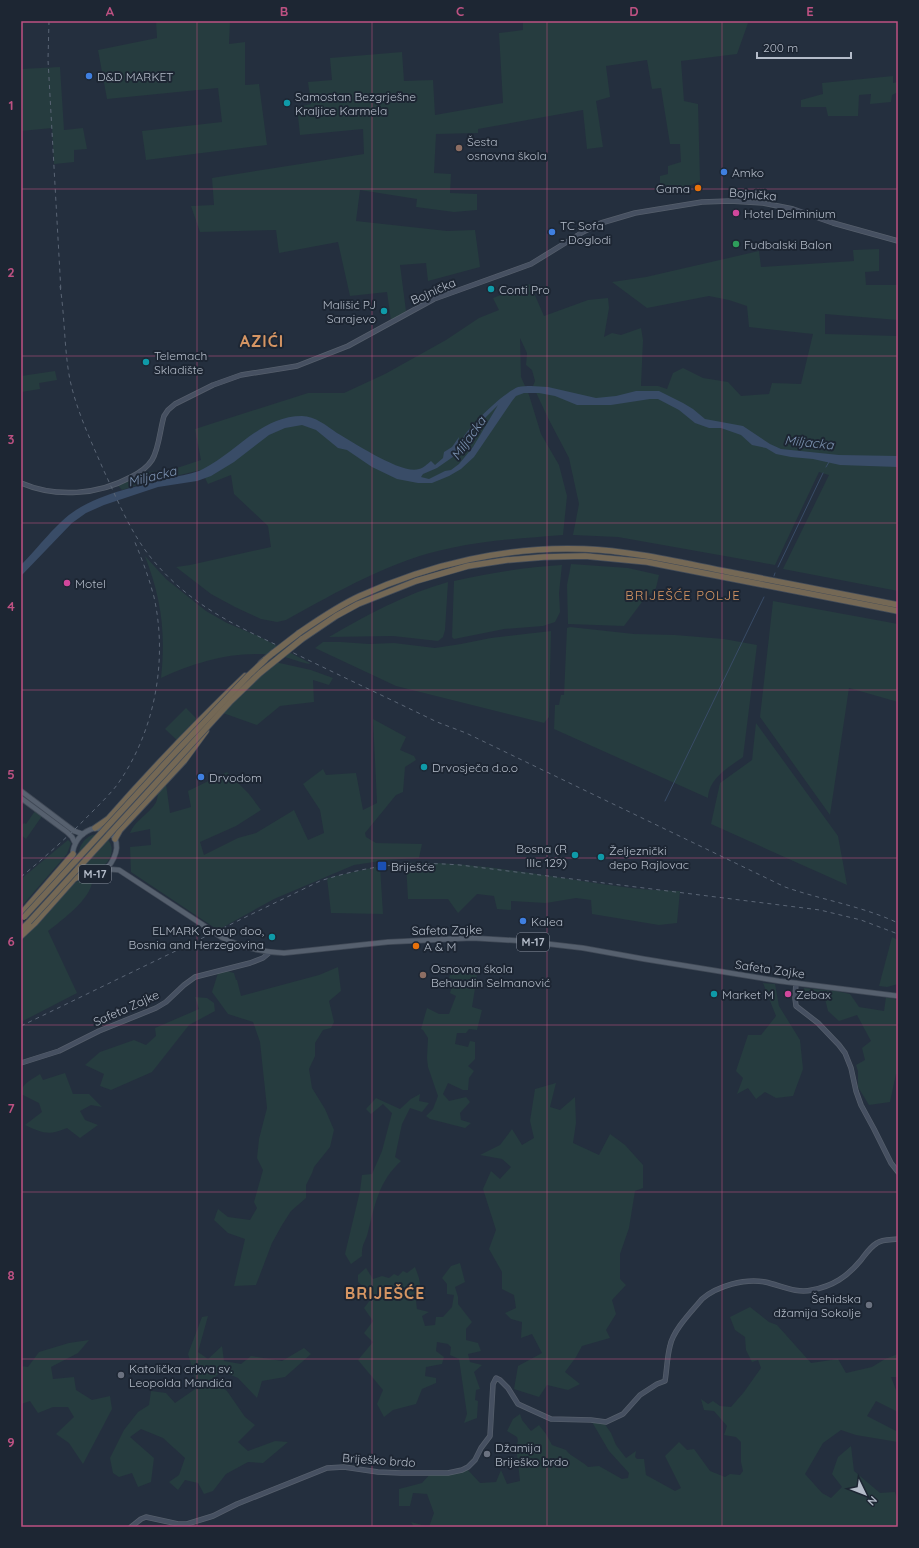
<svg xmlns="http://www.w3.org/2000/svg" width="919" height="1548" font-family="Quicksand,sans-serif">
<rect width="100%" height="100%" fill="#242f3e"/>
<g fill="#263c3f">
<polygon points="156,21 230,21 229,44 245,42 245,85 259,84 267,145 146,160 142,131 222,122 218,88 107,99 98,50 157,38"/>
<polygon points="523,21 744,21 748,23 737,54 681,61 684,101 698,104 700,181 685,188 660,189 660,176 668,174 668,166 681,162 680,144 670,144 661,88 652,89 647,60 606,66 610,97 596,101 603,147 587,149 583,110 478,129 478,133 436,134 434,173 451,174 450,193 477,194 477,210 454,212 416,207 417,199 360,190 356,221 447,231 475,230 480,267 428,281 426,263 400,265 406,311 391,321 387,292 350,296 338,242 279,253 276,230 200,232 191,206 214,205 212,178 364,154 363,129 300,135 297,107 311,104 308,82 332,80 330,58 402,52 404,81 433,80 435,115 503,103 499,33 523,30"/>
<polygon points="60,67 64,130 83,128 87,149 74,150 74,162 54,164 52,128 21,131 21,111 23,110 21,89 21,69"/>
<polygon points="893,76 893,83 898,82 898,92 892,95 891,102 870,104 871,94 859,95 858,116 828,116 826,107 801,107 801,100 823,94 822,83"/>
<path d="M879,249V271L865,272L866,285H898V320L825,314V334L898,336V591L783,569L829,475L819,472L775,565L618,537L573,535L579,504L569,458L548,418L533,386L535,381L532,370L526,365L527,353L520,338L521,377L529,395L541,434L559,465L567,496L563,535C526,538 488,540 451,548C391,560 339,591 286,620L277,622L261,619L235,607L211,594L176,567L190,565L271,547L268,526L234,494L231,475L208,484L201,470L137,485L122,490L117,484L144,472L168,471L201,460L195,429L308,393H344L385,374L446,340L479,318L499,310L493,298L530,284L544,316L588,300L608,298L609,308L604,337L612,333L621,335L641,328L643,340L641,386H658L667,389L673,373L683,368L703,378L728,382L741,396L769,394L772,383L801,384L813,334L749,327L747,306L729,300L709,296L647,308L612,282L646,277L759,251L761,267L854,261L853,250Z"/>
<polygon points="55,371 57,380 39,383 40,389 21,392 21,376"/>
<path d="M145,556L166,579L206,611L227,623L258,636L310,663L309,664C299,662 290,658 280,656C239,649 197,661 161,678C166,632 161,598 145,556Z"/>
<polygon points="571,564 628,568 659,575 656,588 642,602 624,626 568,624 567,585"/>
<path d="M562,565L559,593L560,612L555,622L543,626L504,629L454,639L452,637L454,581C490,573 525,567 562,565Z"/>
<path d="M448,582L445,630L443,637L438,641L393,636L329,637C367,615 405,594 448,582Z"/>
<polygon points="773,601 898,624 898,702 849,688 830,815 760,717"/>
<path d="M570,627L634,634L675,635L724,639L757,645L743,757C729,767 709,778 708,798L554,729L555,705H559L561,695H564L567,628Z"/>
<polygon points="551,631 549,717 544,723 396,686 315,648 323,642 341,642 369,644 394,643 435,648 461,644 491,638"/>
<polygon points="275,662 311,670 333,678 329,685 313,680 314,702 280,706 257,725 223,713"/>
<polygon points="186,708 198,720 192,727 189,725 191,727 178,741 165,729"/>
<path d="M373,719L406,737L400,750L414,756L416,760L405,767L403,792L396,795L365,833L366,837L376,843L422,844L419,858L387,860L354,865L274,899L218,930L131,872L130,847L151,845L150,829L130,833C135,820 148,815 155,804C158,800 157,795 159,791C160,789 164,786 166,784L170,813L191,807L188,791L227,772L249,794L261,810L236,826L200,842L204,855L238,838L256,833L294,810L308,840L324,833L320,810L303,784L323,769L326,775L356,773L363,810L377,803Z"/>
<polygon points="756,723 838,836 847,885 711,824 720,783 752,760"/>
<polygon points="35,811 42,816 26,839 21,835 21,826 24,823 26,824"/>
<path d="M99,834C130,846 97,887 79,862C76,849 84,834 99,834Z"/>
<polygon points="68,840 71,843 67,854 21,907 21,879"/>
<path d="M406,863C482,861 556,879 631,888C647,890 664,890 680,891L677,923L659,925L592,914L591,900L576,898L546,903L511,901V910L497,909L494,896L477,894L458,913L448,899H408Z"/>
<polygon points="380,866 383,914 331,913 327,878"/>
<path d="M88,877L92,881C92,898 61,921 48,931L77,993L21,1022V938C28,932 36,926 43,919C54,908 71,879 88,877Z"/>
<polygon points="892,937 898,940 898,984 887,987 879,986"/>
<polygon points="453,966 464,970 468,966 477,976 472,1007 482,1010 477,1030 469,1029 466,1033 457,1033 455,1044 468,1047 470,1041 475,1042 475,1059 468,1066 474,1071 469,1078 468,1090 463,1090 448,1083 443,1094 449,1101 466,1097 470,1102 460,1113 461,1120 471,1123 465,1128 430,1119 426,1116 433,1109 438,1096 428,1067 427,1058 428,1038 423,1030 421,1029 427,1008 439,1014 449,1014 456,996 450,993 454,979 449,978"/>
<polygon points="338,967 341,991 329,1001 334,1022 331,1028 323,1030 315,1043 315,1056 309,1069 312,1088 325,1109 334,1130 330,1147 314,1167 312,1173 306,1185 306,1198 291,1211 282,1225 272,1243 256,1285 234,1286 245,1239 228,1233 214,1220 218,1209 228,1217 250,1220 257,1208 254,1202 263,1170 257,1158 259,1139 267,1108 260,1042 253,1022 228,1014 212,992 218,973 227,971 234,973 236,980 237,980 241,996 319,975"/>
<polygon points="763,983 775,984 779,1006 800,1040 803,1069 793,1096 776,1098 765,1092 756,1099 748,1088 737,1094 743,1078 736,1071 748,1035 761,1035 776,1016"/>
<polygon points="804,988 836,991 850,994 859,1007 884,1011 886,997 898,1000 898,1074 896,1074 890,1102 869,1105 858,1087 858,1071 856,1065 865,1060 862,1048 871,1041 857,1015 839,1021 828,1011 825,999 802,998"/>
<polygon points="195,997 207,998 214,1003 215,1011 189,1025 152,1072 111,1090 100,1086 104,1074 85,1065 100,1052 134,1040 146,1045 156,1036 155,1028 199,1009"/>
<path d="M65,1073L73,1094H89L102,1107L91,1105L80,1111L85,1120L98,1125L80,1138L67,1128C49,1136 42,1133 25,1125L42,1112L39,1103L21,1094C21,1084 31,1080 40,1074L43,1080Z"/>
<polygon points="556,1083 550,1107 560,1110 575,1097 576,1123 573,1143 599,1155 610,1134 625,1145 643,1165 643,1188 635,1191 629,1228 620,1254 620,1279 626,1285 612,1300 616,1314 606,1330 610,1338 582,1346 576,1357 565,1372 580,1384 568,1390 547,1385 539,1397 514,1389 518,1366 542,1353 532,1334 521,1338 522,1322 511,1319 505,1313 516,1308 514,1295 502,1289 502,1272 489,1249 496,1230 483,1189 491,1171 500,1179 511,1167 502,1159 480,1155 500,1145 512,1129 522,1145 534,1138 530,1121 535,1089"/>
<path d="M420,1094L419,1101L429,1103L422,1112L410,1108L402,1124L395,1157L401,1161C379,1181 375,1204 368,1232C365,1244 362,1242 362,1256L351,1264L345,1254L360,1191L362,1175L372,1174L382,1151L392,1113L383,1104L371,1114L366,1109L376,1098L400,1109L411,1099Z"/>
<polygon points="460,1263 465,1282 455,1287 458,1297 458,1304 472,1322 466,1329 466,1340 478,1343 481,1351 468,1354 470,1362 482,1365 474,1372 480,1389 476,1390 475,1400 478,1401 477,1418 464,1423 467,1414 459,1359 450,1355 451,1347 448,1344 437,1342 436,1351 444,1357 442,1364 426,1367 425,1376 436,1378 436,1383 422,1389 416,1404 393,1410 384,1417 377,1404 383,1390 358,1360 373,1342 364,1333 373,1321 364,1308 374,1295 358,1282 358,1275 366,1268 373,1279 382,1276 389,1278 394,1274 398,1276 403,1271 407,1273 415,1267 419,1278 422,1298 416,1301 417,1309 429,1312 422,1316 425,1326 435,1325 436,1317 443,1317 452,1307 454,1295 447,1294 447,1284 442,1278 451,1266"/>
<path d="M750,1307L769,1322L777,1325L811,1363L838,1359L846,1373L872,1367L885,1359L898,1354V1377H891L898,1395V1412L876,1401L867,1416L898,1432V1442L856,1435L841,1430L823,1443L805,1474L822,1493L831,1498L842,1487L832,1474L838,1457L851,1446L854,1471L880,1493L895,1492L898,1503V1527H414L411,1522L429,1527L434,1513L427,1494L413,1493L410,1506H399V1489L422,1483L432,1472L467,1469L480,1483L496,1482L501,1470L507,1484L520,1481L516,1446L518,1441L517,1437L507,1431L513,1419L520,1414L522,1420L531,1431L539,1425L546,1434L552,1445L566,1450C571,1457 581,1460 588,1467L599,1466L622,1479L628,1478L629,1473L609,1451L592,1422L604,1423L611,1433L616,1445L626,1458L636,1451L635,1457L637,1459H644L646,1475L675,1491L681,1488L665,1456L679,1442L687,1450L694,1449L710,1471L725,1477L730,1474L740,1475L743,1471L741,1462V1442L736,1437L724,1435L727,1426L714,1411L704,1410L701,1399L708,1404L713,1401L720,1406L731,1407L744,1392L761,1368L758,1360L752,1362L746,1350L745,1337L735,1330L730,1317Z"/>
<polygon points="208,1316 198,1352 208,1359 222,1346 224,1361 241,1364 251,1356 282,1361 304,1348 311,1354 285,1377 262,1381 257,1398 238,1378 221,1371 212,1380 227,1391 245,1417 255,1425 238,1442 248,1451 275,1441 288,1442 263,1463 248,1462 226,1474 213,1491 204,1494 198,1483 185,1480 178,1490 169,1482 179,1475 185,1458 163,1438 141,1429 130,1437 154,1458 151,1482 138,1487 132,1473 119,1477 113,1473 110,1458 124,1430 138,1412 149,1405 151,1391 166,1393 175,1403 198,1387 188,1354 202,1317"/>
<polygon points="89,1340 78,1353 51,1367 53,1379 74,1377 76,1390 92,1400 110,1396 112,1409 83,1464 69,1443 56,1434 74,1417 68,1407 53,1407 38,1413 30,1401 21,1404 21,1366 28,1367 39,1352 69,1343"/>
</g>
<path fill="#394c67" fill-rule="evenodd" d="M531,386L548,387L596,398L616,396L636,391H659L683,403L693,409L705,419L743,426L770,444L781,449L839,455L898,456V467L840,465L813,459L791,457L776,454L766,448L752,445L741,435L721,428H709L695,423L679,410L658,399H650L611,405H577L555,396L539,393H524L516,396L512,401L474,457L461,469L449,476L432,483H418L397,479L372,467L347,450L338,448L316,430L302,425L285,428L269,435L234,462L211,476L197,481L158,487L104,505L86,513L72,523L21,576V565C38,548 57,522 76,510C105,492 139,486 171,478C181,475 194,474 203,469C237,452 261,416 302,416C315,416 327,426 337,433C353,442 402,475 419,469C424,468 427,464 431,461L435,465L443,458L444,452L452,447L459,437L457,450C462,446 462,441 464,436C474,422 502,394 518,387C522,386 527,386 531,386ZM498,405L473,447L459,464L451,470L445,471L429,479L421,477L423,474L437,468L460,452L469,434Z"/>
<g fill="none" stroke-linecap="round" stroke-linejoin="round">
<g stroke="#394c67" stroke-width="1">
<polyline points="826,467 829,462"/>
<polyline points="778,567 823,473"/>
<polyline points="774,576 775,573"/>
<polyline points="665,801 764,597"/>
</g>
<defs>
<g id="secondary">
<path d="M21,483C56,498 98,495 131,477C139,473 147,468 152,460C159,449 160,429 164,416L168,410L175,404L213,385L241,375L297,366L348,346L434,299L531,264L583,232L601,223L635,213L702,202L730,201L763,203L793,209L833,223L898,241"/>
<polyline points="796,983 795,998 796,1006 818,1023 839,1045 845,1053 851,1068 856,1091 861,1105 874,1129 891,1163 898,1172"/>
<polyline points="21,1063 59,1051 99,1031 156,1008 166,1002 184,985 195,977 250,963 263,958 269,953"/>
<path d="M131,1527L141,1519L146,1517L178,1524H187L213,1516L237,1504L327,1468L344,1467L378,1472L401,1473H448L462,1470L468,1467L475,1460L481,1448L490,1436L493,1384L496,1378L500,1380L508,1388L518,1404L551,1419L591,1420L606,1422L623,1414L640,1395L657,1384L665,1381C667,1369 667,1357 670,1346C673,1330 692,1311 702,1299C717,1286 745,1278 765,1282C780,1285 796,1294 812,1290C833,1286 847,1277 861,1260C865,1255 870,1247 877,1243C883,1239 892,1240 898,1239"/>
</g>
<g id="primary">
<polyline points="21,791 74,831 83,834"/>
<polyline points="21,798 67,832 72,837 75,843"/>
<path d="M95,828C139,829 106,894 80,868C75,864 72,858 73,851C75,840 83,831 95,828Z"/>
<polyline points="107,869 119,870 203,925"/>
<path d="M221,937C242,948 261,952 284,953L388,942L472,938L523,941L583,948L644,959L779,981L898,996"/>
</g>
<g id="highway">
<path d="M299,633C318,620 338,606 360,596C430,564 508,546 584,549C633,551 682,563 729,572C786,583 842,594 898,605"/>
<polyline points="302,639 336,616 358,604 416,581 468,566 507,560 544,557 585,556 647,562 898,611"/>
<polyline points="261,663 273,653"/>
<path d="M95,828L108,819C152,769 197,722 245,676"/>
<polyline points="115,839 120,830 184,761 206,731"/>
<polyline points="21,914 73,854"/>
<polyline points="21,930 29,922"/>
<polyline points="21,936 35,923 74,879 86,872"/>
</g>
</defs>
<use href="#secondary" stroke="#565f6c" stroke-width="5.5"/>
<use href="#primary" stroke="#414a57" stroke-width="6"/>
<use href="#highway" stroke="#434c59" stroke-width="7"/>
<use href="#secondary" stroke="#465061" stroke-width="4"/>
<use href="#primary" stroke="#56606e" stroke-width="4.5"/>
<use href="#highway" stroke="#746855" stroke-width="5.5"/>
<g stroke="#5a6575" stroke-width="1" stroke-dasharray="4 4" stroke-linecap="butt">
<polyline points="49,21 48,60 61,292"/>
<path d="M60,286C65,317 64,349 70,380C77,412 91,441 104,471C118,501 130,532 152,559C194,610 244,629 302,657C347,679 392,700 437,722L466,733L785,887C822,900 862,906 898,923"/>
<path d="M21,877C46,856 70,835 92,812C101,803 110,794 117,785C155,732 168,660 154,597C149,578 142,559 134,540"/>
<path d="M21,1026L320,881C370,865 408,861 460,865L820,910L861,920L898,934"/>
</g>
<defs>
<polyline id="primary-bridge" points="203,925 221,937"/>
<g id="highway-bridge">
<polyline points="273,653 299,633"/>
<polyline points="24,917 171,757 249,675 265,660"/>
<polyline points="29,922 231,701 260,673 302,639"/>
</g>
</defs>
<use href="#primary-bridge" stroke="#414a57" stroke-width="6" stroke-linecap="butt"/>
<use href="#highway-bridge" stroke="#434c59" stroke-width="7" stroke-linecap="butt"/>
<use href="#primary-bridge" stroke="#56606e" stroke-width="4.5"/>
<use href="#highway-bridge" stroke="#746855" stroke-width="5.5"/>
</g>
<path fill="none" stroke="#bd5182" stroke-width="1" stroke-opacity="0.55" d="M197,21V1527M372,21V1527M547,21V1527M722,21V1527M21,189H898M21,356H898M21,523H898M21,690H898M21,858H898M21,1025H898M21,1192H898M21,1359H898"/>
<g fill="#3f7fe0" stroke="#1d2633" stroke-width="1.5">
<circle cx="89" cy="76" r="4"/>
<circle cx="724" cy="172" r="4"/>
<circle cx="552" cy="232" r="4"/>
<circle cx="201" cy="777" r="4"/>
<circle cx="523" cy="921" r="4"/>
</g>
<g fill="#0f9aa8" stroke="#1d2633" stroke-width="1.5">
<circle cx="287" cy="103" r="4"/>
<circle cx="491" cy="289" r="4"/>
<circle cx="384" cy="311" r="4"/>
<circle cx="146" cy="362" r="4"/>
<circle cx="424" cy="767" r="4"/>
<circle cx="575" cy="855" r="4"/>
<circle cx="601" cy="857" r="4"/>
<circle cx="272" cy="937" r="4"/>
<circle cx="714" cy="994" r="4"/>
</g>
<g fill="#8d6e63" stroke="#1d2633" stroke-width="1.5">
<circle cx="459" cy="148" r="4"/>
<circle cx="423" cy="975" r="4"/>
</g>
<g fill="#e8710a" stroke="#1d2633" stroke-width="1.5">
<circle cx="698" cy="188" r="4"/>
<circle cx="416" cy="946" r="4"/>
</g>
<g fill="#d1479c" stroke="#1d2633" stroke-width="1.5">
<circle cx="736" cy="213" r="4"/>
<circle cx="67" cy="583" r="4"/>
<circle cx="788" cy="994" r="4"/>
</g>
<circle fill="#2e9e5b" stroke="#1d2633" stroke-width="1.5" cx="736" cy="244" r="4"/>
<rect fill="#1a4fb4" stroke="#1d2633" stroke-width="1.5" x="377" y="861" width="10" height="10" rx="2"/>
<g fill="#6b7280" stroke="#1d2633" stroke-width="1.5">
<circle cx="869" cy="1305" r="4"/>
<circle cx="121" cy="1375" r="4"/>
<circle cx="487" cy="1454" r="4"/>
</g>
<g text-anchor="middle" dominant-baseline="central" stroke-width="4" stroke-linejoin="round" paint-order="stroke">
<g fill="#1d2633" stroke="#878f9c" stroke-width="1">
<rect x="79" y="865" width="32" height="18" rx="3"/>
<rect x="517" y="933" width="32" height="18" rx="3"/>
</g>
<g font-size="11" font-weight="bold" fill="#b4bcc9">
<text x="95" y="874">M-17</text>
<text x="533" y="942">M-17</text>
</g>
<g font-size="12" fill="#b4bcc9" stroke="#1d2633" text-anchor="start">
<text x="97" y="76">D&amp;D MARKET</text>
<text x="295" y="96">Samostan Bezgrješne<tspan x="295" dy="14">Kraljice Karmela</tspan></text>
<text x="467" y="141">Šesta<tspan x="467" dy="14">osnovna škola</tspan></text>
<text x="732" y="172">Amko</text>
<text x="690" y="188" text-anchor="end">Gama</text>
<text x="744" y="213">Hotel Delminium</text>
<text x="560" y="225">TC Sofa<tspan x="560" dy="14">- Doglodi</tspan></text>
<text x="744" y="244">Fudbalski Balon</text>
<text x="499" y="289">Conti Pro</text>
<text x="376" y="304" text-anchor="end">Mališić PJ<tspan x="376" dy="14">Sarajevo</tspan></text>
<text x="154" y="355">Telemach<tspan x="154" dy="14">Skladište</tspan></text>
<text x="75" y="583">Motel</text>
<text x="432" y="767">Drvosječa d.o.o</text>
<text x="209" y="777">Drvodom</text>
<text x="567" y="848" text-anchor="end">Bosna (R<tspan x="567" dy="14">IIIc 129)</tspan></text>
<text x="609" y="850">Željeznički<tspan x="609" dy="14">depo Rajlovac</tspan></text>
<text x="391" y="866">Briješće</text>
<text x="531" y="921">Kalea</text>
<text x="264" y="930" text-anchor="end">ELMARK Group doo,<tspan x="264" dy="14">Bosnia and Herzegovina</tspan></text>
<text x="424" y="946">A &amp; M</text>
<text x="431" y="968">Osnovna śkola<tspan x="431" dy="14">Behaudin Selmanović</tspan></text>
<text x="722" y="994">Market M</text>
<text x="796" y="994">Zebax</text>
<text x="861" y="1298" text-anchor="end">Šehidska<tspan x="861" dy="14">džamija Sokolje</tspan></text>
<text x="129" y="1368">Katolička crkva sv.<tspan x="129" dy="14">Leopolda Mandića</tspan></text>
<text x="495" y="1447">Džamija<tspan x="495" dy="14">Briješko brdo</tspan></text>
</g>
<g font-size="12" fill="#b4bcc9" stroke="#1d2633">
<text transform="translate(753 194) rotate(5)">Bojnička</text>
<text transform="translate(433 291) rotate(-24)">Bojnička</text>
<text transform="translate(447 930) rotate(-1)">Safeta Zajke</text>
<text transform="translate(770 969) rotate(8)">Safeta Zajke</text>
<text transform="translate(126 1008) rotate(-24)">Safeta Zajke</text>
<text transform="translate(379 1460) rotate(4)">Briješko brdo</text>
</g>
<g font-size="13" font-style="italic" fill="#7c92b1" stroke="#1d2633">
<text transform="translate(468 438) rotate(-55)">Miljacka</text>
<text transform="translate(809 442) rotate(6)">Miljacka</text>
<text transform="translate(152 476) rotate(-14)">Miljacka</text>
</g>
<g font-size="13" letter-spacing="1" fill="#d59563" stroke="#1d2633">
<text x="683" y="595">BRIJEŠĆE POLJE</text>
</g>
<g font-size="16" font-weight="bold" letter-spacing="1" fill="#d59563" stroke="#1d2633">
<text x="262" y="341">AZIĆI</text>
<text x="385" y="1293">BRIJEŠĆE</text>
</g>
</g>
<rect width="919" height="1548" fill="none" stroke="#1d2633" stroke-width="44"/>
<g transform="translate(865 1494) rotate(133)" stroke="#1d2633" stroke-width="3" paint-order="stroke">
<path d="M0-3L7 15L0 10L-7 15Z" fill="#b4bcc9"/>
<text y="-6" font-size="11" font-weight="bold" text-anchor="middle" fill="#b4bcc9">N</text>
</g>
<path d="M757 52v6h94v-6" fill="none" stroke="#b4bcc9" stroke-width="2"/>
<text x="763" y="52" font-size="12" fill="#b4bcc9" stroke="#1d2633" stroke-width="3" paint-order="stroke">200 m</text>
<rect x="22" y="22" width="875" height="1504" fill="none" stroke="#bd5182" stroke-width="1.5"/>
<g font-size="13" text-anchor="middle" font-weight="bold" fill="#bd5182">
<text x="110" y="16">A</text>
<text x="284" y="16">B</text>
<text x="460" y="16">C</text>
<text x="634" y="16">D</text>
<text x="810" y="16">E</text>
<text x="11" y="110">1</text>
<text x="11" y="277">2</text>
<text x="11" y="444">3</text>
<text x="11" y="611">4</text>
<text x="11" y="779">5</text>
<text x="11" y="946">6</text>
<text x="11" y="1113">7</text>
<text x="11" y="1280">8</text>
<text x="11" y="1447">9</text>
</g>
</svg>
